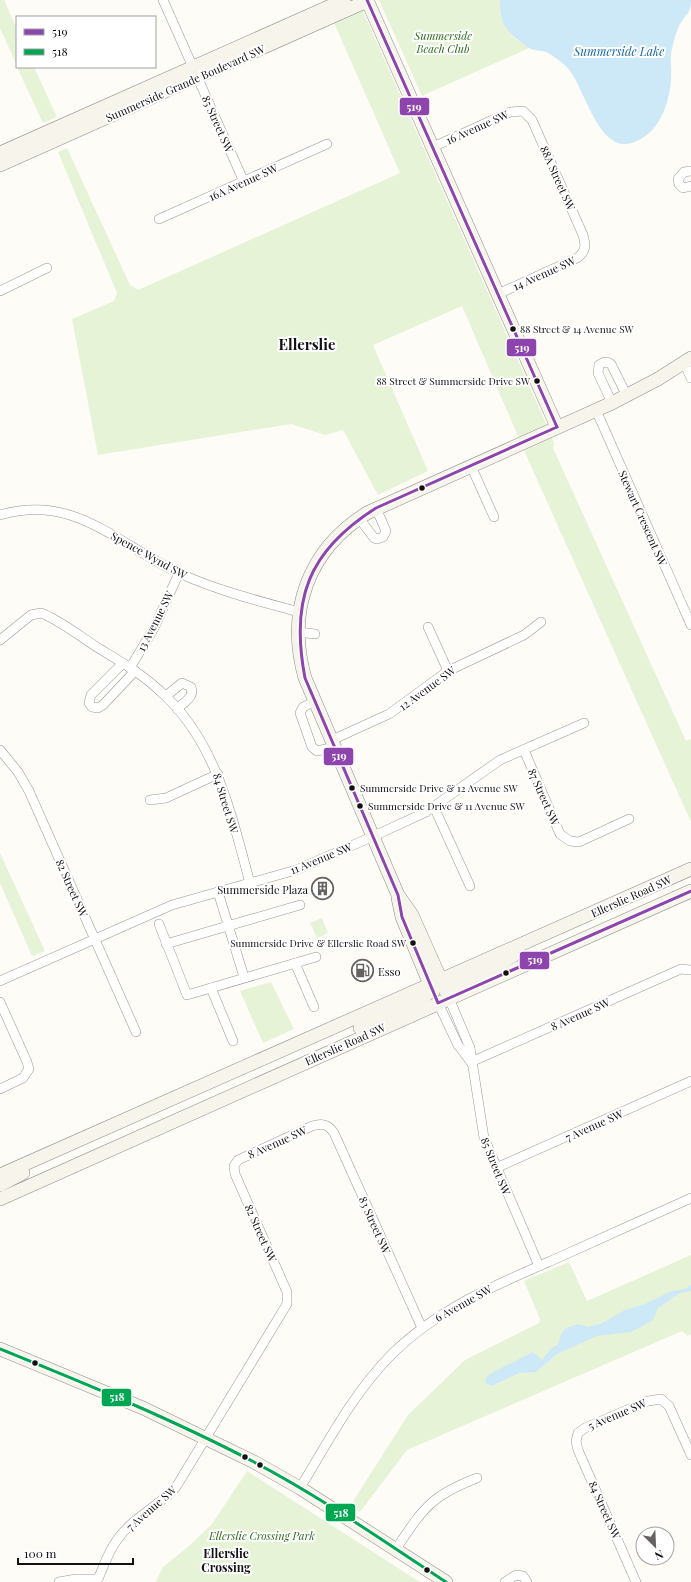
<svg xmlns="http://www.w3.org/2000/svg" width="691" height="1582" font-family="'Playfair Display',serif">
<rect width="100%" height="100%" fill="#fdfcf7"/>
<g fill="#e7f3d7">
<polygon points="0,0 4,0 17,29 17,66 0,28"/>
<polygon points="324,0 358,0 544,419 555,445 554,443 553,448 686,741 691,739 691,822 526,455 462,306 373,345 428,471 378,495 343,430 325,435 291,424 98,455 72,319 114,301 117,293 58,152 67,148 130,285 138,290 400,173"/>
<polygon points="379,0 500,0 500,13 513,37 529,48 422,96"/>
<polygon points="17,67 34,67 57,117 43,123"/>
<polygon points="0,853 45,951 32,956 0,883"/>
<polygon points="322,918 328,933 317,938 310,923"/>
<polygon points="271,982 294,1029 263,1043 240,991"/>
<polygon points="691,1255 691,1334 688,1336 682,1331 407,1450 360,1512 350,1506 408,1415 465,1360 539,1323 540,1319 524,1281 569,1262 587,1301"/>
<polygon points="247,1471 420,1582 156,1582 163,1567 189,1546 212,1524"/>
</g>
<g fill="#cde8f7">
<path d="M500,0H691C691,13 686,14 680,24C676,31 673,44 671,53C670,61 672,71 671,80C669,105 659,134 632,143C599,153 585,90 570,71C566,65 553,55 546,52C541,50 534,51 529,48C526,47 524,44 522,43C505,31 499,21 500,0Z"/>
<polygon points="691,1285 691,1291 680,1293 658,1308 653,1320 631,1332 597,1336 557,1354 536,1372 519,1373 492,1386 485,1383 486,1378 491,1373 533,1352 542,1360 551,1348 558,1345 561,1334 566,1328 578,1324 589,1327 602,1323 625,1310 645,1304 669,1292 685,1289"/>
</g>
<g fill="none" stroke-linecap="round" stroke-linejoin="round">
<defs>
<g id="street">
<polyline points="163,0 244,182"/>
<path d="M433,147L510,112L523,111L532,120L583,235C586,245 586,252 577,258L498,294"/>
<polyline points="691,171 684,172 678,179 679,184 683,188 691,186"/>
<polyline points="159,219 327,144"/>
<polyline points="0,291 47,268"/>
<polyline points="684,363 691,378"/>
<path d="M612,403L598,373L599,365C603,362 607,361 611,364L627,396"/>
<polyline points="596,410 691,625"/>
<polyline points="471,466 494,517"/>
<path d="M0,515C76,493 117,545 181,574C219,591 259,601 299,612"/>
<polyline points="359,518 374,538 377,539 383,537 386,531 376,508"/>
<polyline points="428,627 448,671"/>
<polyline points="298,632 315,634"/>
<path d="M0,640L31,615L41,613C60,620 82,638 100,649C121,662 142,674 160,691C216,740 231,814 250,883"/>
<polyline points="123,663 91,695 89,703 92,707 98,708 103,705 135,671"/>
<polyline points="130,668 154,628 179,573"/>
<path d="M166,696L182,683L191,687C195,697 184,702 177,709"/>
<polyline points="314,702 303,707 300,713 312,747 317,751 335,747"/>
<polyline points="332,740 389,714 448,671 524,635 541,622"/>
<polyline points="0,750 18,772 29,791 136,1032"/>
<polyline points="524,750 560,834 570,841 579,842 629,819"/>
<polyline points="150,800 166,798 218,774"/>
<polyline points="434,807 470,886"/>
<polyline points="218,892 244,977"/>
<polyline points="159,924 187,995 316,957"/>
<polyline points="166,944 300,905"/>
<polyline points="295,963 314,1007"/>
<polyline points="0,981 172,905 296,870 374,836 426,812 500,760 584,723"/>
<polyline points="211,988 233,1041"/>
<polyline points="449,998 470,1048 484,1138 539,1266"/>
<polyline points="0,1002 27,1062 29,1069 23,1078 0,1089"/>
<polyline points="438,1003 458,1045 471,1062"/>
<polyline points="471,1062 681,969 691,970"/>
<polyline points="496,1168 691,1081"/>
<path d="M300,1488C328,1442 354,1392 392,1354C438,1309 495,1285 553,1260C599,1239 645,1219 691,1198"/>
<path d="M396,1549C423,1509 430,1496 477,1478"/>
<path d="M59,1582L76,1579H98C104,1566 108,1552 117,1540C132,1518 158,1507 176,1487L287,1304V1292L235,1174L234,1166L238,1160L312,1126C322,1123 328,1124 334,1133L422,1328"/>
<polyline points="505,1582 516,1575 523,1576 527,1582"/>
<polyline points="636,1582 578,1450 576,1441 578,1433 585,1428 648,1401 661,1399 669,1406 691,1455"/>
</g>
<g id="secondary">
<polyline points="367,0 557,427"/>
<polyline points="0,153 344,0"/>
<polyline points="0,165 367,1"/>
<polyline points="398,898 402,917 433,992"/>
<polyline points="454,986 513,956"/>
<path d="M449,998L412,915L398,895L305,678C286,611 308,550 367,513L612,403L658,379L691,358"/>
<polyline points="360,1028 425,996 438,984"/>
<polyline points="0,1175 691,869"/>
<polyline points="0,1185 23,1173"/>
<polyline points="0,1199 691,891"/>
<polyline points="0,1349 143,1408 254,1462 300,1488 446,1582"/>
</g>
</defs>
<use href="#street" stroke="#979795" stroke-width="10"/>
<use href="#secondary" stroke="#8e8d8b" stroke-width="14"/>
<use href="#street" stroke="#fffffe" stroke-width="9"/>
<use href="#secondary" stroke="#f6f4eb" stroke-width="13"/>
<defs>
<g id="bus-1">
<polyline points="367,0 557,427"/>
<path d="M557,427L376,508C308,551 290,600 305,678L398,895L402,917L438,1003L691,891"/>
</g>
<path id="bus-2" d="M0,1349C86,1384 172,1419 254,1462C321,1497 383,1541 446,1582"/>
</defs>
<use href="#bus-1" stroke="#fff" stroke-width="6"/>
<use href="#bus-2" stroke="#fff" stroke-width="6"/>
<use href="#bus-1" stroke="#8e44ad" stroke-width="3"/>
<use href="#bus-2" stroke="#00a651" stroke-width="3"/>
</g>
<defs>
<symbol id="building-ring" viewBox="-11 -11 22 22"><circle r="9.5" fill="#fff" stroke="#646362" stroke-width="1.5"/><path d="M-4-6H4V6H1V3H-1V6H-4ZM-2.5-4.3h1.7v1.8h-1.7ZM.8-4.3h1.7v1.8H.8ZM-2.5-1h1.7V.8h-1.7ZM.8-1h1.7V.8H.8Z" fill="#646362"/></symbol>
<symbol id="fuel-ring" viewBox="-11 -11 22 22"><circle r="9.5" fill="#fff" stroke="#646362" stroke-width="1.5"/><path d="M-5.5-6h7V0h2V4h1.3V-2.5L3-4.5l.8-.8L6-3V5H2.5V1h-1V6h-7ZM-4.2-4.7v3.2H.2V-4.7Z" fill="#646362"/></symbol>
</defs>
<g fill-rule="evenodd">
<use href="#building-ring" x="310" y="876" width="25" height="25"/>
<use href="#fuel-ring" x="350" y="958" width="25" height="25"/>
</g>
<g fill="#111" stroke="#fff" stroke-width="1.5">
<circle cx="513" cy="329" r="3.5"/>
<circle cx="537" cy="381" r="3.5"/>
<circle cx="422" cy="488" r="3.5"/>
<circle cx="352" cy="788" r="3.5"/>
<circle cx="360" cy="806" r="3.5"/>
<circle cx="413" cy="943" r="3.5"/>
<circle cx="506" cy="973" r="3.5"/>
<circle cx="35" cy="1363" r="3.5"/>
<circle cx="245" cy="1457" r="3.5"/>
<circle cx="260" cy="1465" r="3.5"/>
<circle cx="427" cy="1570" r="3.5"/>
</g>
<g text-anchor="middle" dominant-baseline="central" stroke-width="4" stroke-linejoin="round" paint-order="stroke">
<g font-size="10" fill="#111" stroke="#fff" text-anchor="start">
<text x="520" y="329">88 Street &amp; 14 Avenue SW</text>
<text x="530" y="381" text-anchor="end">88 Street &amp; Summerside Drive SW</text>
<text x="360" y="788">Summerside Drive &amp; 12 Avenue SW</text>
<text x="368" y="806">Summerside Drive &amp; 11 Avenue SW</text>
<text x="406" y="943" text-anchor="end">Summerside Drive &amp; Ellerslie Road SW</text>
</g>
<g font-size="11" font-style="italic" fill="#2f6b1f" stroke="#fff">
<text x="443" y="35">Summerside<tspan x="443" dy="13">Beach Club</tspan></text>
<text x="262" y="1535">Ellerslie Crossing Park</text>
</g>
<g font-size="11" fill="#111" stroke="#fff">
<text transform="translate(185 83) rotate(-24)">Summerside Grande Boulevard SW</text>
<text transform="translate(218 124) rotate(66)">85 Street SW</text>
<text transform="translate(477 127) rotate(-24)">16 Avenue SW</text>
<text transform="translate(558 178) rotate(66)">88A Street SW</text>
<text transform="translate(243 182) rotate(-24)">16A Avenue SW</text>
<text transform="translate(544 273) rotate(-24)">14 Avenue SW</text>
<text transform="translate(643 518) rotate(66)">Stewart Crescent SW</text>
<text transform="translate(149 555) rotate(29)">Spence Wynd SW</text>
<text transform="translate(155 621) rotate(-63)">13 Avenue SW</text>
<text transform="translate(427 688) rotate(-36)">12 Avenue SW</text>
<text transform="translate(544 797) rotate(66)">87 Street SW</text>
<text transform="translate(226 803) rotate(73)">84 Street SW</text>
<text transform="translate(321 858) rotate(-22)">11 Avenue SW</text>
<text transform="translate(72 888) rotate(66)">82 Street SW</text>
<text transform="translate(631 896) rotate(-24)">Ellerslie Road SW</text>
<text transform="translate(580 1014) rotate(-24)">8 Avenue SW</text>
<text transform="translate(345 1044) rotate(-24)">Ellerslie Road SW</text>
<text transform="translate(594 1125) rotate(-24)">7 Avenue SW</text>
<text transform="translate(277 1142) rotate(-24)">8 Avenue SW</text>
<text transform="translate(496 1166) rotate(68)">85 Street SW</text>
<text transform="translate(375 1225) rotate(66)">83 Street SW</text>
<text transform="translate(261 1233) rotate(66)">82 Street SW</text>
<text transform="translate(463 1303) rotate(-29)">6 Avenue SW</text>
<text transform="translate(617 1414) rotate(-23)">5 Avenue SW</text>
<text transform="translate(151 1508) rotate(-41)">7 Avenue SW</text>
<text transform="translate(605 1510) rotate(66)">84 Street SW</text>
</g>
<g font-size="11" fill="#111" stroke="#fff" text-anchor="end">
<text x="308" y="889">Summerside Plaza</text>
<text x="378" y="971" text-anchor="start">Esso</text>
</g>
<g font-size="12" font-style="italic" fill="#1768a6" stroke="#fff">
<text x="619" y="51">Summerside Lake</text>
</g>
<g font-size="12" font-weight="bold" fill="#111" stroke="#fff">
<text x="226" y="1553">Ellerslie<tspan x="226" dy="14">Crossing</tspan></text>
</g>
<g font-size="15" font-weight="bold" fill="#111" stroke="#fff">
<text x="307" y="344">Ellerslie</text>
</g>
</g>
<g stroke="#fff" stroke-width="1.5">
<rect x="399" y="97" width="31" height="19" rx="4" fill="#8e44ad"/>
<rect x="506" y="338" width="31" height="19" rx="4" fill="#8e44ad"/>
<rect x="323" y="747" width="31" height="19" rx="4" fill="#8e44ad"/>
<rect x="519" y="951" width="31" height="19" rx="4" fill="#8e44ad"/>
<rect x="101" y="1388" width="31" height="19" rx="4" fill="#00a651"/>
<rect x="325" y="1503" width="31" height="19" rx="4" fill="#00a651"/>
</g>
<g font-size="11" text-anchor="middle" font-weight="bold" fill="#fff">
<text x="414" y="111">519</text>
<text x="522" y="352">519</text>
<text x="339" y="760">519</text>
<text x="535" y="964">519</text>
<text x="117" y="1401">518</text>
<text x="341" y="1517">518</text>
</g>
<rect x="16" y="16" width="140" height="52" fill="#ffffff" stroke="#a0a0a0"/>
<rect x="24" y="29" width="20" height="6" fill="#8e44ad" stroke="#a0a0a0"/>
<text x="52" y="36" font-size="12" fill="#111111">519</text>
<rect x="24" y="49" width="20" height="6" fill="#00a651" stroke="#a0a0a0"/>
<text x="52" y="56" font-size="12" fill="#111111">518</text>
<g transform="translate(655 1546) rotate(156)"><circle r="19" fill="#ffffff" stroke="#a0a0a0"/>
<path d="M0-3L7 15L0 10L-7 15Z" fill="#646362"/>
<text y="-6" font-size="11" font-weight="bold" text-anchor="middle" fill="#111111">N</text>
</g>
<path d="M18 1558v6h115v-6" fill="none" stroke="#111111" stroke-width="2"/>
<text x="24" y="1558" font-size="12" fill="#111111" stroke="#ffffff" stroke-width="3" paint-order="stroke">100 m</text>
</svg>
